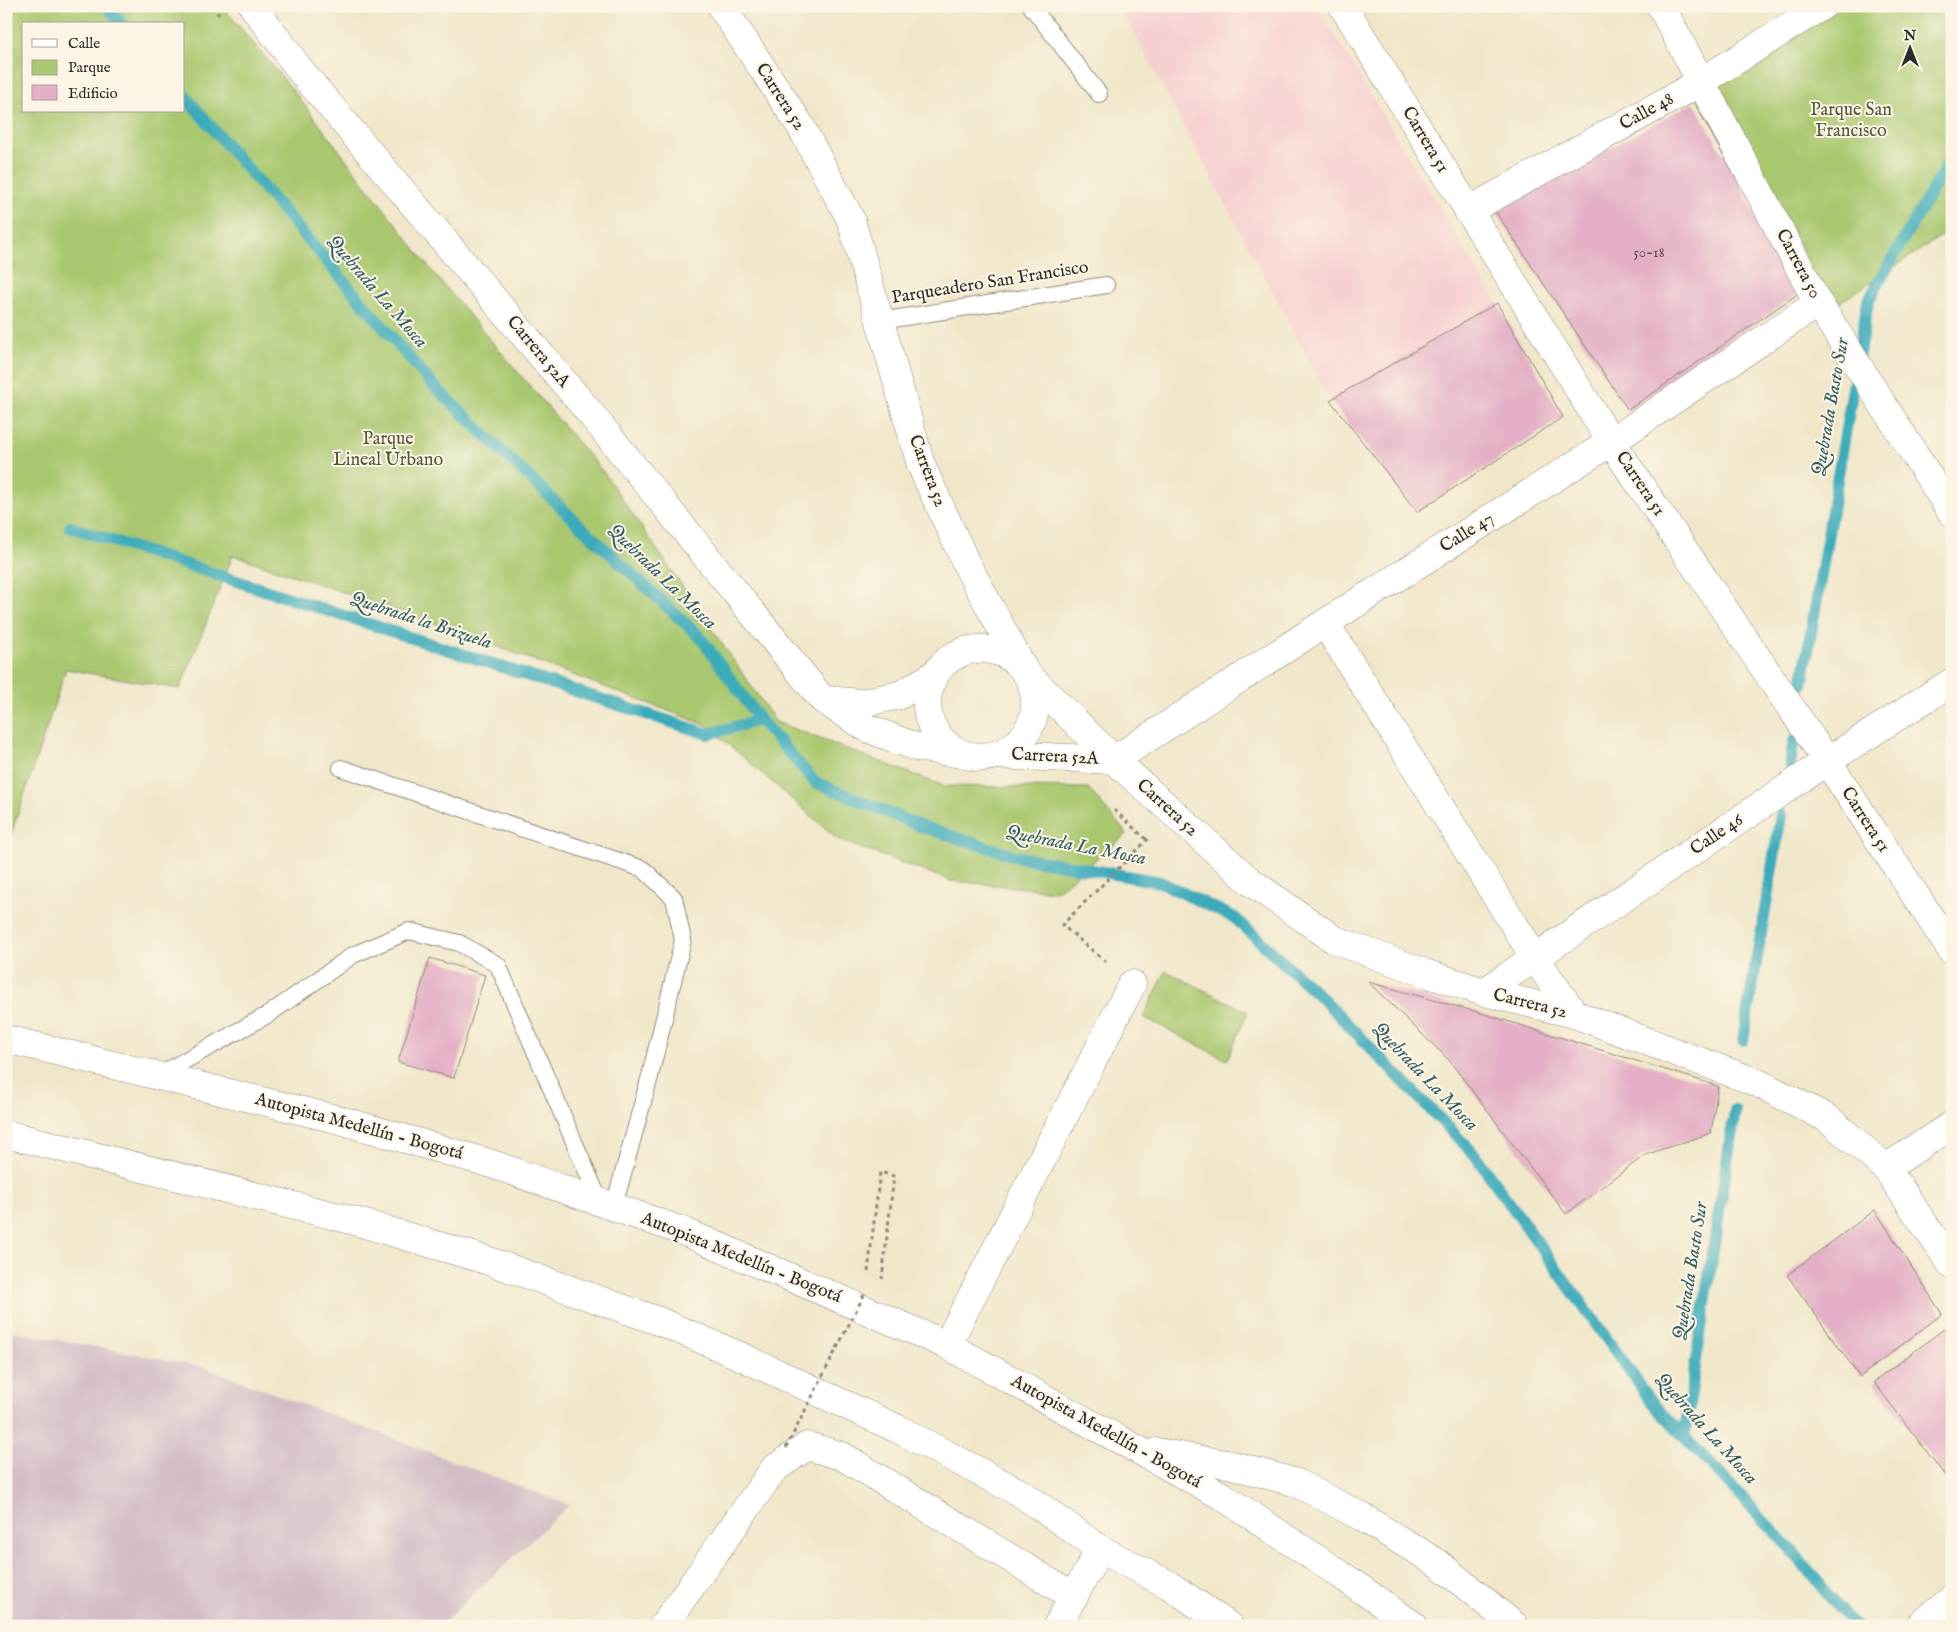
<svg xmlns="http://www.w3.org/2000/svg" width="1958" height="1632" font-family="'IM FELL English',serif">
<rect width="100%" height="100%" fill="#fcf5e5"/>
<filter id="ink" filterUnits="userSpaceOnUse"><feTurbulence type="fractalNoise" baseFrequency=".02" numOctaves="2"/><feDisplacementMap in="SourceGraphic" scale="10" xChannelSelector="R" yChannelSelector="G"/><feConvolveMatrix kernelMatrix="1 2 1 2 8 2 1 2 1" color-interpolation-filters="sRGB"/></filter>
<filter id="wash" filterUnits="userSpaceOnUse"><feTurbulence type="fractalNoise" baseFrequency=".0096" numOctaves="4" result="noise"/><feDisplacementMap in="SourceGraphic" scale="20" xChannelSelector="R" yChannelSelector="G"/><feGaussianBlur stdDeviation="1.12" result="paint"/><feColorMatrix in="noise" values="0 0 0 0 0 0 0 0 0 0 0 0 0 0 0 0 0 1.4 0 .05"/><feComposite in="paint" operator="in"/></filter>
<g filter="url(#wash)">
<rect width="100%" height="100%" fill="#f0e7ca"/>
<polygon fill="#f7cfd1" points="1116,6 1317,6 1497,303 1330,400 1126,18"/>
<polygon fill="#d2bdc6" points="6,1330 204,1367 569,1505 440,1626 6,1626"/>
<g fill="#a9c76e" stroke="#6a794c" fill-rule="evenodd">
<path d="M6,6H222L292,89L436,276L604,473L776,722L944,786L1088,788L1127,834L1057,891L951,881L839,840L706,725L434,623L233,555L180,689L66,669L6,850ZM24,24H184V111H24Z"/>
<polygon points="1844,6 1952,6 1952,229 1831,308 1719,83"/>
<polygon points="1166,971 1248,1012 1227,1060 1143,1017"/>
</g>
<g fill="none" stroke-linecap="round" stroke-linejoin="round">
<g stroke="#3baab9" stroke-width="12">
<polyline points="107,6 122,24"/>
<polyline points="184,95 432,384 577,523 700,637 760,720 815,782 920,826 1018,857 1160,882 1235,918 1324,1000 1475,1155 1654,1405 1790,1548 1854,1626"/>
<polyline points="70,527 708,734 760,720"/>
<polyline points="1802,685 1868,301 1952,156"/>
<polyline points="1790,764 1794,740"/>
<polyline points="1743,1040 1781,815"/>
<polyline points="1684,1437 1735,1111"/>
</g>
</g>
<g id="blocks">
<g fill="#e4afc6">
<polygon points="1694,102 1799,293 1628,410 1495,211"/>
<polygon points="1497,303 1563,417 1417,512 1330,400"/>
<polygon points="430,958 485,975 454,1078 398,1062"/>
<polygon points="1368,982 1481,1013 1718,1086 1711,1133 1645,1155 1566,1214 1448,1059"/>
<polygon points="1875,1210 1942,1314 1860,1377 1787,1275"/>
<polygon points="1949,1325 1952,1329 1952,1485 1874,1382"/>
</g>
</g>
</g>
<g filter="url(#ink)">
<use href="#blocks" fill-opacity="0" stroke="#8e897a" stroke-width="1"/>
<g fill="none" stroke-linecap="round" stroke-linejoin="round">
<defs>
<g id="lane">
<polyline points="1031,6 1099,94"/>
<polyline points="880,321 1106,285"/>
<polyline points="341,768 643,869 674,898 683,940 650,1076 614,1206"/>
<polyline points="159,1075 269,1014 353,955 409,931 459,943 498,965 600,1202"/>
</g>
<g id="street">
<polyline points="1343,6 1611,442 1818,303"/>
<polyline points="1468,211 1701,82 1822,6"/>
<polyline points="1325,623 1535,958 1574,1014"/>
<polyline points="1484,992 1827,761 1952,682"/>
<polyline points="1886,1168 1952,1125"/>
<polyline points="947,1345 1132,984"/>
<polyline points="663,1626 774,1469 807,1446 842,1456 1074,1597"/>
<polyline points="1057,1626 1100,1549"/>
</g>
<g id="secondary">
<polyline points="253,6 304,75 590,413 822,699 867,728 916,747 968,755"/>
<polyline points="721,6 800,125 851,220 921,465 967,565 1025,672 1114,760 1251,882 1335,940 1425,973 1484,992 1574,1014 1758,1083 1827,1118 1886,1168 1952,1265"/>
<polyline points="1661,6 1818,303 1952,513"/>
<circle cx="981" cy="703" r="54"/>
<polyline points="826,700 861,703 900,695 934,675"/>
<polyline points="996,755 1114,760 1325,623 1611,442 1827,761 1952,951"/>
<polyline points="1920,1626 1952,1599"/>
</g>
<g id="highway">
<polyline points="6,1039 340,1120 492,1164 685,1232 947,1345 1222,1496 1341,1575 1414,1626"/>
<polyline points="6,1134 355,1221 486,1260 661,1322 740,1356 898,1429 1022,1494 1100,1549 1169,1585 1229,1626"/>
<polyline points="1156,1452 1232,1465 1297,1483 1362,1517 1439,1564 1515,1626"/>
</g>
</defs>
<use href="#lane" stroke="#8e897a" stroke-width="18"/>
<use href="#street" stroke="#8e897a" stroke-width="29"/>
<use href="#secondary" stroke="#8e897a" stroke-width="29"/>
<use href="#highway" stroke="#8e897a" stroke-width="29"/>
<g stroke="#8e897a" stroke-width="3" stroke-dasharray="4 4" stroke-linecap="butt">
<polyline points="212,6 219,15"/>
<polyline points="1114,810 1147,840"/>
<polyline points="1106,962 1062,925 1148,839"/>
<polyline points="868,1272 880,1172 894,1176 882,1279"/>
</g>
<use href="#lane" stroke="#fff" stroke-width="16"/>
<use href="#street" stroke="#fff" stroke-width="28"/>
<use href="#secondary" stroke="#fff" stroke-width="28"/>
<use href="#highway" stroke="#fff" stroke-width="28"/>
<polyline stroke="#8e897a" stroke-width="3" stroke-dasharray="4 4" stroke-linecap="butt" points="786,1448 865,1293"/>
</g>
</g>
<g text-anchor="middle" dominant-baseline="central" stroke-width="4" stroke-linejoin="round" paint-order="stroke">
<g font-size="15" fill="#594c52">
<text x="1649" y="252">50-18</text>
</g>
<g font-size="18" fill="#2b2b2b" stroke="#fcf5e5">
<text transform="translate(780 97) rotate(57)">Carrera 52</text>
<text transform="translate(1647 112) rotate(-29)">Calle 48</text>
<text transform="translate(1425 140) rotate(59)">Carrera 51</text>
<text transform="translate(1798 264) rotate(62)">Carrera 50</text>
<text transform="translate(990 283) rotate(-9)">Parqueadero San Francisco</text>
<text transform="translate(538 352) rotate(50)">Carrera 52A</text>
<text transform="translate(927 471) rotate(69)">Carrera 52</text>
<text transform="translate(1640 484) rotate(56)">Carrera 51</text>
<text transform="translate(1467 533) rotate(-32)">Calle 47</text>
<text transform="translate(1055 757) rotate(3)">Carrera 52A</text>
<text transform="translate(1167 808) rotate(42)">Carrera 52</text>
<text transform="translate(1865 820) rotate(57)">Carrera 51</text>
<text transform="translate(1717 835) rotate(-34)">Calle 46</text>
<text transform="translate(1530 1004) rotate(14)">Carrera 52</text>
<text transform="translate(359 1127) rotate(15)">Autopista Medellín - Bogotá</text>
<text transform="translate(741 1258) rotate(22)">Autopista Medellín - Bogotá</text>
<text transform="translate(1106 1432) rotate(29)">Autopista Medellín - Bogotá</text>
</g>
<g font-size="18" fill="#515a3f" stroke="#fcf5e5">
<text x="1851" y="110">Parque San<tspan x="1851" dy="21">Francisco</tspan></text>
<text x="388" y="439">Parque<tspan x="388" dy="21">Lineal Urbano</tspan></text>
</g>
<g font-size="19" font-style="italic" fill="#315e64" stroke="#fcf5e5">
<text transform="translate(377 292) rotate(49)">Quebrada La Mosca</text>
<text transform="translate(1831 407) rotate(-80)">Quebrada Basto Sur</text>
<text transform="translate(662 577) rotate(44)">Quebrada La Mosca</text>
<text transform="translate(421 621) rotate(18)">Quebrada la Brizuela</text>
<text transform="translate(1076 846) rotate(11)">Quebrada La Mosca</text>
<text transform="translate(1425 1077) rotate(46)">Quebrada La Mosca</text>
<text transform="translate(1691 1271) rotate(-81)">Quebrada Basto Sur</text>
<text transform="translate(1706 1429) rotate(48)">Quebrada La Mosca</text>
</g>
</g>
<rect width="1958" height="1632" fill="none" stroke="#fcf5e5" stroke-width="25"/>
<rect x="22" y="22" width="162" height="90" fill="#fcf5e5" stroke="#a8a49b"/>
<rect x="32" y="39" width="25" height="8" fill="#ffffff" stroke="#a8a49b"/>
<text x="68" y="48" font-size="15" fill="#2b2b2b">Calle</text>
<rect x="32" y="60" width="25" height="15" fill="#a9c76e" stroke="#a8a49b"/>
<text x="68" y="72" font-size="15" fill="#2b2b2b">Parque</text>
<rect x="32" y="85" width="25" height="15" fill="#e4afc6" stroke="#a8a49b"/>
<text x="68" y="98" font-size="15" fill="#2b2b2b">Edificio</text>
<g transform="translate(1910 48)" stroke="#fcf5e5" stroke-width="4" paint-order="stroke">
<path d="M0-4L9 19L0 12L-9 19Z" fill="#2b2b2b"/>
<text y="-8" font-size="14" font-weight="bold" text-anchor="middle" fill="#2b2b2b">N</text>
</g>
</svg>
